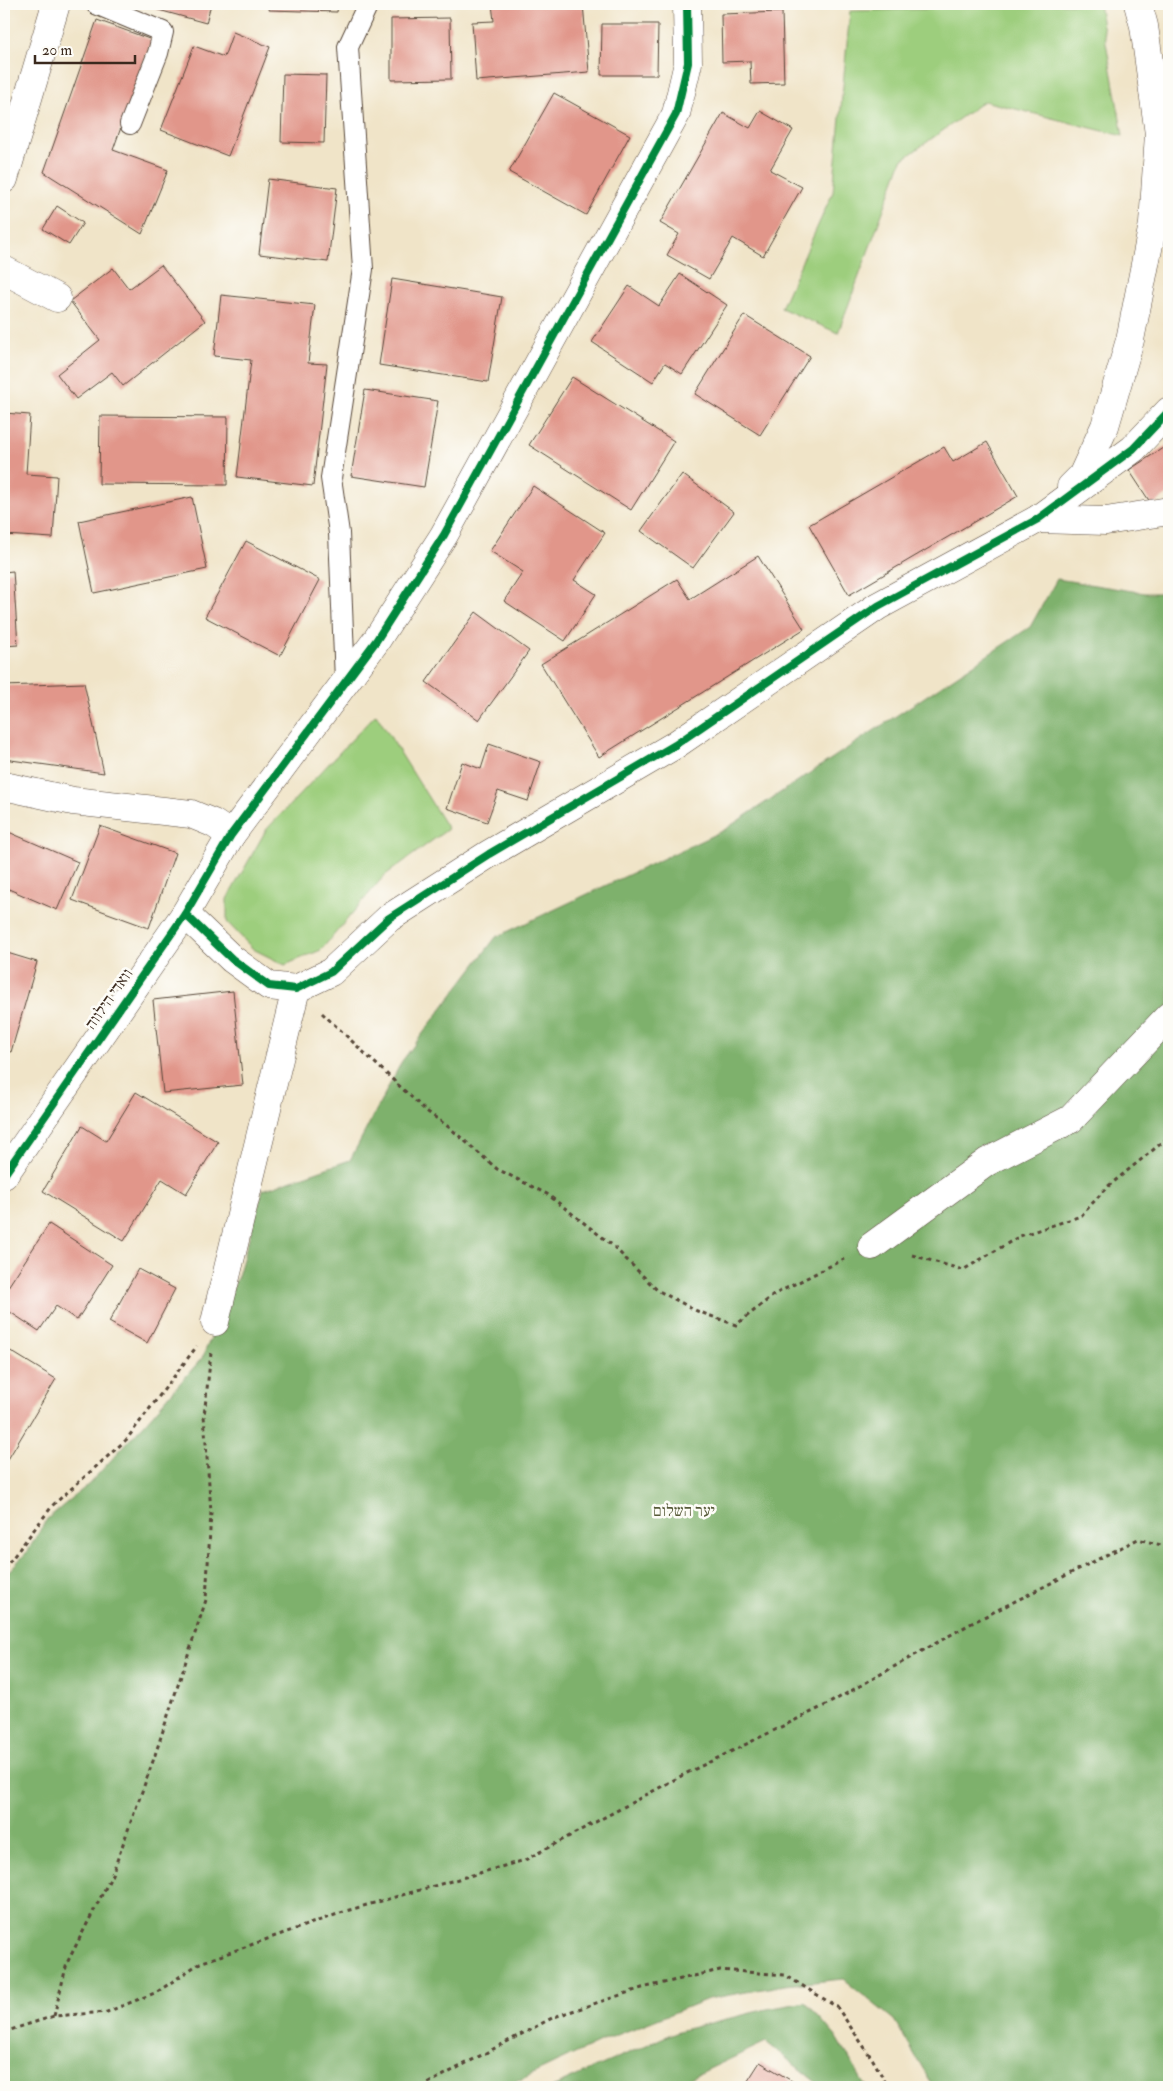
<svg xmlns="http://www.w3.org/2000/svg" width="1173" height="2091" font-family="'IM FELL Double Pica','Frank Ruhl Libre',serif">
<rect width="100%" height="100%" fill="#fdfcf7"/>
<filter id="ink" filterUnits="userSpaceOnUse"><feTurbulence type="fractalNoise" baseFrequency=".02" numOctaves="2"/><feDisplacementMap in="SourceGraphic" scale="10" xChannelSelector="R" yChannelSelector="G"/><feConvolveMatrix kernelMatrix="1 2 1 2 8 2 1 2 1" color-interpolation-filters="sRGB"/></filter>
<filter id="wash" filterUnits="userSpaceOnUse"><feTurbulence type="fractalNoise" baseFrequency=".0096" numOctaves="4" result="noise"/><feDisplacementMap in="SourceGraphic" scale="20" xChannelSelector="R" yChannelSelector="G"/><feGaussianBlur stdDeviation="1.12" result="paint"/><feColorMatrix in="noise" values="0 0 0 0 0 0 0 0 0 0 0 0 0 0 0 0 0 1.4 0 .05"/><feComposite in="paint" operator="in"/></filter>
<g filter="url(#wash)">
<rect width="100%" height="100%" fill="#f0e4c8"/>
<g fill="#9dce7d" stroke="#6c7c4e">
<polygon points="931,4 1099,4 1123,136 984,101 902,160 838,333 781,308 833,192 850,11 931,9"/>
<polygon points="376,714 448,829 384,876 321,950 285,965 253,949 227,922 227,899 266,830"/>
</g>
<g fill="#7eb16c" stroke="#5c6e45">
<polygon points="1057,579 1145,593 1169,593 1169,2087 934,2087 894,2020 843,1979 785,1985 708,1999 602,2041 505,2087 4,2087 4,1576 27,1552 47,1519 89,1484 146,1422 202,1358 238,1276 263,1190 350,1160 402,1061 496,937 724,830 1030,627"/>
<polygon points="806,2002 838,2039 866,2087 822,2087 766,2042 671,2087 552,2087 678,2031 767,2009"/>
</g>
<g id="blocks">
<g fill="#e1968a">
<polygon points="157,4 211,4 206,23 155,9"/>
<polygon points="270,4 338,4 337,12 269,10"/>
<polygon points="492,4 583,4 589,72 476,81 472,22 494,21"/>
<polygon points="782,12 784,83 751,84 750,61 722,62 721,14"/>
<polygon points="450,18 451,79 391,80 391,19"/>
<polygon points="97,20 152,40 113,150 168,170 142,234 44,172"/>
<polygon points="602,24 658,24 657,75 601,75"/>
<polygon points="4,31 6,31 7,83 4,83"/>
<polygon points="233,32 270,47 228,156 161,130 194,46 224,57"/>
<polygon points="283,74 326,75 324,143 281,142"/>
<polygon points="554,93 630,135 586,215 509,172"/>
<polygon points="760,111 793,130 770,170 802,187 763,256 733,238 709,279 667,255 679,234 660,223 723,113 750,128"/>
<polygon points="268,179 337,188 328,262 259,254"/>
<polygon points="57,206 83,223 69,245 43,229"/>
<polygon points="161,265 205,321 123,386 112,372 76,399 57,374 100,340 70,301 113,268 129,289"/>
<polygon points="680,274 727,305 682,374 665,363 653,382 592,342 629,286 659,306"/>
<polygon points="392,279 502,297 488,382 379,365"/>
<polygon points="221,295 315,305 308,363 327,364 313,486 237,477 251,360 214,356"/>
<polygon points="744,315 810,356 760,435 695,394"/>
<polygon points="572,377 674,441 631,510 529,445"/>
<polygon points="365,390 438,401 424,487 351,476"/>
<polygon points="4,413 30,415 26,474 57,476 53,538 4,535"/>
<polygon points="100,416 228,417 227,485 99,484"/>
<polygon points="987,442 1018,496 849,595 809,525 944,447 953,462"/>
<polygon points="1169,444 1169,494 1152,505 1129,470"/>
<polygon points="682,474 734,512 693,568 641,531"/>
<polygon points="533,486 605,533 574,580 596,594 565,641 504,601 523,572 490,551"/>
<polygon points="192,497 207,569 94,593 79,521"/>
<polygon points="246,541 320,580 280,656 205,617"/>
<polygon points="758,556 804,629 599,757 541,664 677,579 690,599"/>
<polygon points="13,571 18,645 4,646 4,572"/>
<polygon points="476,612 529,651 479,720 426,682"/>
<polygon points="84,683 104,773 4,759 4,686"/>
<polygon points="489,744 541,762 528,801 498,791 487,822 447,808 462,762 481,769"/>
<polygon points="100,826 175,853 149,928 72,900"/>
<polygon points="4,830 78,862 57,910 4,887"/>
<polygon points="4,952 37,962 11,1052 4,1050"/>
<polygon points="233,991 243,1085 163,1093 153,1000"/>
<polygon points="136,1092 218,1142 186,1194 162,1179 124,1241 43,1191 82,1126 106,1141"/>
<polygon points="49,1224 112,1265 77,1320 56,1306 39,1331 4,1308 4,1293"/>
<polygon points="138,1269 175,1289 147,1343 109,1322"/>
<polygon points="4,1347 56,1379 4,1466"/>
<polygon points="760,2062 802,2087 744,2087"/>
</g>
</g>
</g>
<g filter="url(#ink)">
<use href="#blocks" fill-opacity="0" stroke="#564638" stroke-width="1"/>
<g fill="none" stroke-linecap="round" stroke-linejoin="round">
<defs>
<g id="service">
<polyline points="96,4 163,32 158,53 130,124"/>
<polyline points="345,681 339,533 331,478 363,269 348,47 368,4"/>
</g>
<g id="minor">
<polyline points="4,179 56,4"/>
<polyline points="4,270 57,298"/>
<polyline points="1071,487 1082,476 1105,426 1130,340 1153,224 1159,134 1144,26 1138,4"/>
<polyline points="1038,519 1106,521 1169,511"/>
<polyline points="231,835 376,641 444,535 676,114 688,63 687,4"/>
<polyline points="185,914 232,959 269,986 296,989 331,972 389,918 489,854 675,745 878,606 1038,519 1133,449 1169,411"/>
<polyline points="872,1246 987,1162 1071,1119 1169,1016"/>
<polyline points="215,1322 296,989"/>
</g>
<polyline id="tertiary" points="4,786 73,801 191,814 213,823 231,835 185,914 4,1175"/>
</defs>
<use href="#service" stroke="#564638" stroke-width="22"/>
<use href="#minor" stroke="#564638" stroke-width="29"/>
<use href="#tertiary" stroke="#564638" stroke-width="29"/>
<g stroke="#564638" stroke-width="3" stroke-dasharray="4 4" stroke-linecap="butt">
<polyline points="322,1013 425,1110 450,1128 497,1169 547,1194 612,1245 657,1290 697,1311 736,1325 775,1294 844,1259"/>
<polyline points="912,1255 963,1270 1020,1236 1081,1216 1106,1188 1169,1137"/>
<polyline points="4,1569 53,1505 126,1440 197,1346"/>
<polyline points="54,2016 67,1963 111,1877 153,1761 206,1600 211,1512 204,1416 211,1353"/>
<polyline points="4,2032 54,2016 107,2012 157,1992 200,1963 346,1911 525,1860 683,1775 826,1705 970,1624 1138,1539 1169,1547"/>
<polyline points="421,2087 554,2017 642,1988 720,1970 785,1975 837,2007 873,2060 888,2087"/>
</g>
<use href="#service" stroke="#fff" stroke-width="20"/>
<use href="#minor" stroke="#fff" stroke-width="28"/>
<use href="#tertiary" stroke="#fff" stroke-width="28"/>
<defs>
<g id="cycleway">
<polyline points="185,914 232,959 269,986 296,989 331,972 389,918 489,854 675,745 878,606 1038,519 1133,449 1169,411"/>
<polyline points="4,1175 185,914 231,835 376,641 444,535 676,114 688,63 687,4"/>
</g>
</defs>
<use href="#cycleway" stroke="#fdfcf7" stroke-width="11"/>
<use href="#cycleway" stroke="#00873e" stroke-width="8"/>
</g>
</g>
<g text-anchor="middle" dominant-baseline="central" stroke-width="5" stroke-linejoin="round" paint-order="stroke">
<g font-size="16" fill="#3b2a1e" stroke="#fdfcf7">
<text transform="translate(109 999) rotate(-55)">וואדי הילווה</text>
</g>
<g font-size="16" fill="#585b3a" stroke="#fdfcf7">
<text x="684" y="1511">יער השלום</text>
</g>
</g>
<rect width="1173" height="2091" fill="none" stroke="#fdfcf7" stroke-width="20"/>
<path d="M35 55v8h100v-8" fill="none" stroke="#3b2a1e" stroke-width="2.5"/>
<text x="42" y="55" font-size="15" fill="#3b2a1e" stroke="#fdfcf7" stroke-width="4" paint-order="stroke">20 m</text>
</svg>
